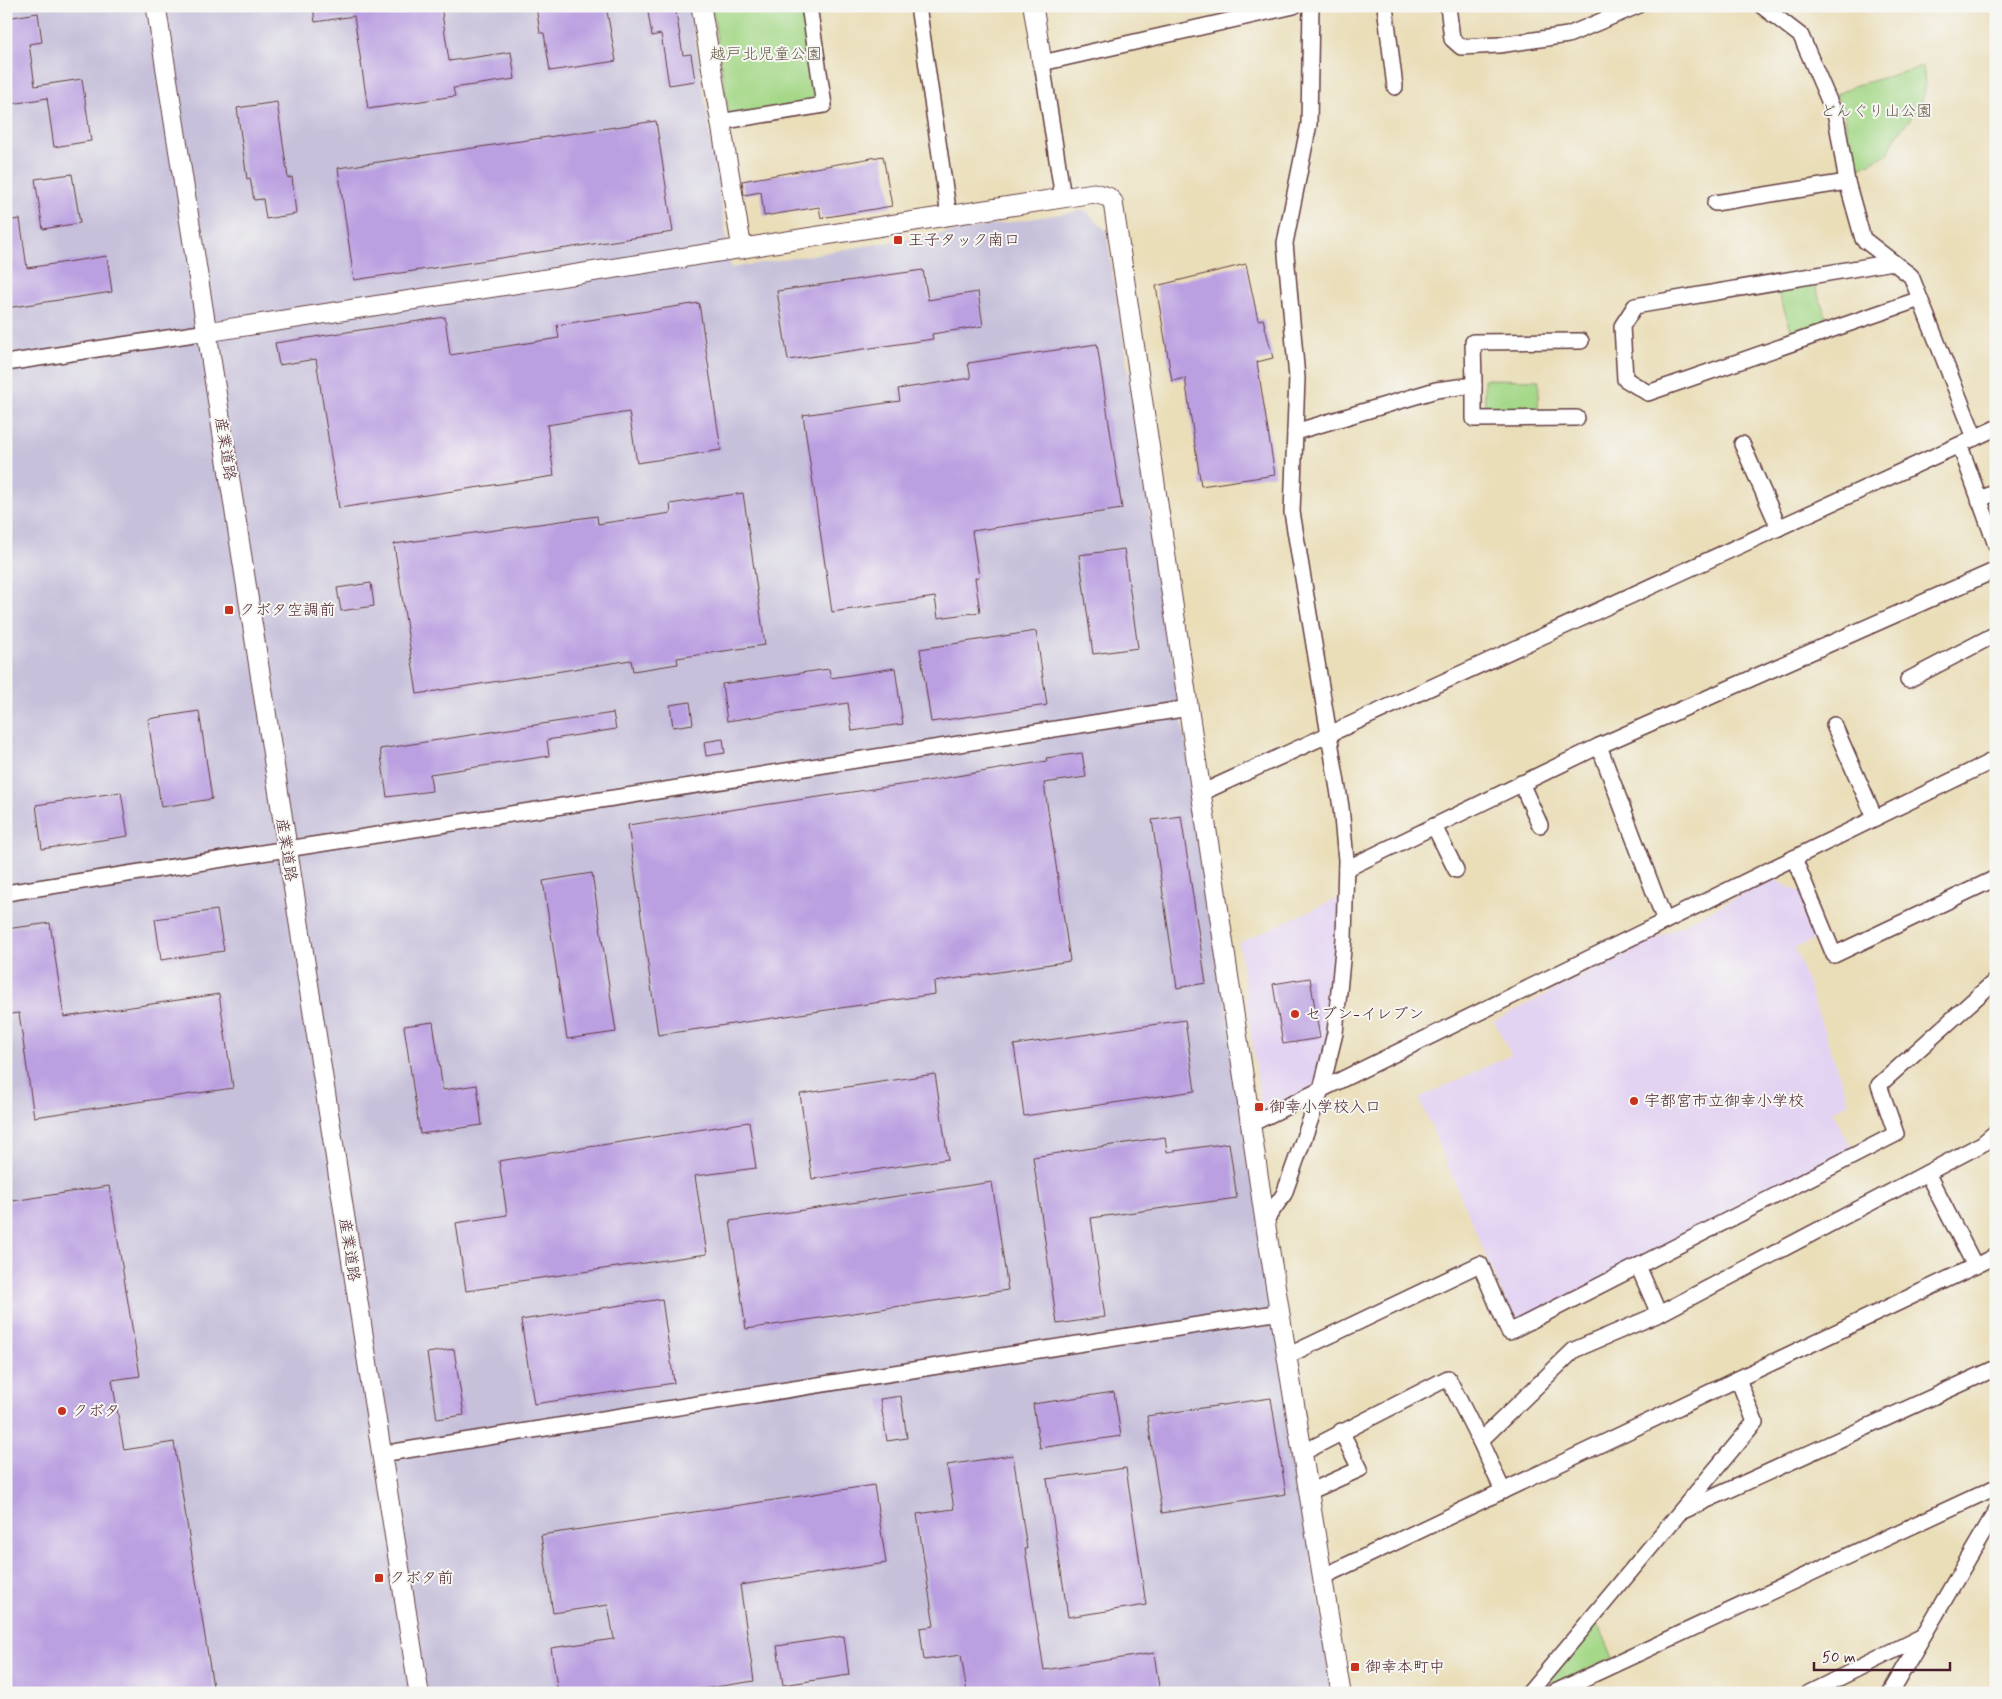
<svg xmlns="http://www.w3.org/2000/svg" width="2002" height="1699" font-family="Mynerve,'Klee One',sans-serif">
<rect width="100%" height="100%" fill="#f6f6f2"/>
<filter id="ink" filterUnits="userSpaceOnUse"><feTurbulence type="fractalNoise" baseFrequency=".02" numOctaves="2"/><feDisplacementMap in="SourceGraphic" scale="10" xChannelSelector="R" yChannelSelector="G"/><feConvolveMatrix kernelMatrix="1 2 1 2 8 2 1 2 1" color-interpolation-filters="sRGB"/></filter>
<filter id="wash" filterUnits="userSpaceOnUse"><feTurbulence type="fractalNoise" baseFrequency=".0096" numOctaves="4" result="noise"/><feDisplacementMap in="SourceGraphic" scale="20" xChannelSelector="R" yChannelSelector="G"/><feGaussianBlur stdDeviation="1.12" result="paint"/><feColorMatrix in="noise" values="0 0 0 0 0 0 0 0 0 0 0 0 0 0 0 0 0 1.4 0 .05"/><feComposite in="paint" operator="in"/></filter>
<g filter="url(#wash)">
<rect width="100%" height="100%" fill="#eadeb9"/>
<g fill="#e3d3f2">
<polygon points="1773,879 1806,895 1820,938 1795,947 1849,1103 1832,1111 1853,1150 1515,1324 1419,1098 1511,1055 1494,1021"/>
<polygon points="1339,898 1329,1035 1315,1085 1262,1115 1239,943"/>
</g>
<polygon fill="#c6c0da" points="6,6 690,6 731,268 1085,210 1106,230 1333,1693 6,1693"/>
<g fill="#a5d888" stroke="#787c5a">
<polygon points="712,6 806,6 821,102 729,115"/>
<path d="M1923,67C1924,75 1926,86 1924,94C1920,117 1894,128 1889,153L1852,172L1845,116L1836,95L1853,86Z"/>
<polygon points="1814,284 1828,322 1792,332 1777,290"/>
<polygon points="1484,379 1539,380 1538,411 1490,412 1485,405"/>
<polygon points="1595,1618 1612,1658 1553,1686 1548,1675"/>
</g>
<g id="blocks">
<g fill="#bba0e1">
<polygon points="313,6 441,6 449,61 511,52 515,79 453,88 455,96 368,109 354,16 315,22"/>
<polygon points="536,6 606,6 616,61 550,71 544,33 540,33"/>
<polygon points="647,6 675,6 683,55 691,54 695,81 669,85 661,34 652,36"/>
<polygon points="38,13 42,42 29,44 35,86 82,79 91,141 54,147 47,98 6,105 6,18"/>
<polygon points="277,102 288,178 292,177 296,214 266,219 263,199 254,200 250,178 247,179 237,108"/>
<polygon points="656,121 673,232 354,280 338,168"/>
<polygon points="883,156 892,206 821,218 819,207 764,216 761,192 744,195 742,181"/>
<polygon points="72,174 80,223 43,229 35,179"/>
<polygon points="20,219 27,268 107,256 112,292 6,308 6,221"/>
<polygon points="1246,264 1258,320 1263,319 1273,358 1257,362 1275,475 1201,486 1185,378 1172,381 1156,286"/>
<polygon points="923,270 928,300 978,292 983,326 932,334 933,339 788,360 777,291"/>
<polygon points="699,303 721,450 637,463 629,412 547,425 554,476 339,508 316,359 279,365 275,343 445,317 450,355 559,338 557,325"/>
<polygon points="1097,344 1122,509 972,531 979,577 975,578 980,612 938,618 935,597 832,612 803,415 900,401 898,389 971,378 968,363"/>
<polygon points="743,493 765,645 677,658 678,664 633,671 631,660 417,694 394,544 597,516 598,524 671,513 670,504"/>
<polygon points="1124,549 1138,648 1093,654 1079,555"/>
<polygon points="371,583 374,606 341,611 337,588"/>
<polygon points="1036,631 1047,705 931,722 920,649"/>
<polygon points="895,668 903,724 852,731 848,703 727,721 722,684 829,669 831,678"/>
<polygon points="690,702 693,724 673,727 670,705"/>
<polygon points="199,711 212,799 161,807 148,719"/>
<polygon points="613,713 616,729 547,740 549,756 430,774 432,791 387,797 380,749"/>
<polygon points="723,739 725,753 706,756 704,742"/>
<polygon points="1082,753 1086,777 1044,783 1070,961 934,982 935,994 658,1035 628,825 927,781 1047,761 1046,758"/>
<polygon points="121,792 128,836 42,849 36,805"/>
<polygon points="1181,816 1206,983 1177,988 1152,820"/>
<polygon points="592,873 616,1032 567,1039 543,881"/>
<polygon points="217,910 224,951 161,960 155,919"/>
<polygon points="50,923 64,1017 219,994 233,1088 34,1117 19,1013 10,1014 6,990 6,929"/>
<polygon points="1310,978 1320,1038 1283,1044 1273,984"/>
<polygon points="1185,1020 1195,1091 1024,1116 1014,1045"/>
<polygon points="433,1022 443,1090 477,1085 482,1125 420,1134 404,1026"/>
<polygon points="935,1074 948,1159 812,1179 800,1094"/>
<polygon points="749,1122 756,1168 695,1176 707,1254 499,1284 499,1286 466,1291 456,1223 507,1215 499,1161"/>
<polygon points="1165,1137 1167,1152 1229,1143 1237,1198 1091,1218 1105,1317 1057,1324 1033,1157"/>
<polygon points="992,1182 1008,1290 746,1329 730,1221"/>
<polygon points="109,1186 140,1376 112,1380 124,1450 174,1442 214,1693 6,1693 6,1202"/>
<polygon points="662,1299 674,1383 534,1404 521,1320"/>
<polygon points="454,1349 464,1415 437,1419 427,1353"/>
<polygon points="1114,1392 1121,1436 1040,1448 1033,1404"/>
<polygon points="901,1396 907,1438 887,1441 880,1399"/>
<polygon points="1271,1398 1286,1494 1162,1513 1147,1416"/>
<polygon points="1013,1455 1027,1549 1025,1549 1044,1670 1154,1653 1160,1693 967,1693 961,1655 924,1660 920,1628 934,1626 917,1514 954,1509 947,1465"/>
<polygon points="1126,1468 1146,1605 1068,1617 1047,1479"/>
<polygon points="874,1485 886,1563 740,1585 754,1681 677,1693 558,1693 551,1648 614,1639 608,1605 553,1613 541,1535"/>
<polygon points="844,1636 849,1675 783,1685 777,1646"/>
</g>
</g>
</g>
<g filter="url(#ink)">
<use href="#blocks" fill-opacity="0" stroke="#623c40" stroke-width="1"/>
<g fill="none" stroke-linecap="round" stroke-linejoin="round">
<defs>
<g id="minor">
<polyline points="918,6 949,216"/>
<polyline points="1385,6 1395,87"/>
<polyline points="1448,6 1452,39 1461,47 1499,45 1568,35 1637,6"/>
<polyline points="1762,6 1801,36 1836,117 1847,182 1863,239 1911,276 1975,438"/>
<polyline points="719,122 824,105 809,6"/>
<polyline points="1063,198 1042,63 1294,6"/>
<polyline points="1715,203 1847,182"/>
<polyline points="1893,262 1635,306 1622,326 1625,379 1648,393 1920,299"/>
<polyline points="6,363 207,332"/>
<polyline points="1474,385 1473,342 1581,341"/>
<polyline points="1295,432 1436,390 1474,385 1474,419 1577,418"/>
<polyline points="1742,444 1779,528"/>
<polyline points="1960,446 1996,545"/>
<polyline points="1979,500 1996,492"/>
<polyline points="1908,680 1996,634"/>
<polyline points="1834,725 1875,818"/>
<polyline points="1599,746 1665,921"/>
<polyline points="1521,783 1540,825"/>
<polyline points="1201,793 1996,428"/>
<polyline points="1434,826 1456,870"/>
<polyline points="1794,858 1834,955 1996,878"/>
<polyline points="1346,869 1599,746 1996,570"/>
<polyline points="6,893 1189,708"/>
<polyline points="1251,1124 1996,759"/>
<polyline points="1927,1173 1975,1266"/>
<polyline points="1265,1221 1284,1194 1321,1090 1335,1033 1344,939 1346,860 1341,807 1292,512 1297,378 1285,243 1309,124 1311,6"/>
<polyline points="1659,1314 1982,1144 1996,1132"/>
<polyline points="1287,1356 1480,1264 1509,1332 1896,1134 1879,1085 1996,980"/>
<polyline points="1480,1441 1503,1491"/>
<polyline points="1302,1453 1448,1378 1480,1441 1574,1350 1659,1314 1638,1266"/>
<polyline points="381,1454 1280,1312"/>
<polyline points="1309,1492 1360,1469 1341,1431"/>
<polyline points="1683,1511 1996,1368"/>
<polyline points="1322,1577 1996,1256"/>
<polyline points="1529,1693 1755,1422 1738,1379"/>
<polyline points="1553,1693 1996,1487"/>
<polyline points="1809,1693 1921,1637"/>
<polyline points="1890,1693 1996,1511"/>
</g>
<g id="tertiary">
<polyline points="156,6 419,1693"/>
<polyline points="701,6 742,249"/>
<polyline points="1033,6 1042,63"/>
<polyline points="207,332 1094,193 1108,197 1113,202 1265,1221 1341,1693"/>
</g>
</defs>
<use href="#minor" stroke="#623c40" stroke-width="18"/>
<use href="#tertiary" stroke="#623c40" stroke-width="21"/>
<use href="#minor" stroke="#fff" stroke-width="15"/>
<use href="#tertiary" stroke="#fff" stroke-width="19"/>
</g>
</g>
<g fill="#c8321e" stroke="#f6f6f2" stroke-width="2">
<rect x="893" y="235" width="10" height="10" rx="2.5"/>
<rect x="224" y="605" width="10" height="10" rx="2.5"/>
<circle cx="1295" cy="1014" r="5"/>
<circle cx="1634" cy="1101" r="5"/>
<rect x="1254" y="1102" width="10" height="10" rx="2.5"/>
<circle cx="62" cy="1411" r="5"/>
<rect x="374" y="1573" width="10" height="10" rx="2.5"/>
<rect x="1350" y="1662" width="10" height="10" rx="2.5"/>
</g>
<g text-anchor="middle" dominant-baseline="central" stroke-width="4" stroke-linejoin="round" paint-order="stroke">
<g font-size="16" fill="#655647" stroke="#f6f6f2">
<text x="766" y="54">越戸北児童公園</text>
<text x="1876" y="111">どんぐり山公園</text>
</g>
<g font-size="16" fill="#4a1f2b" stroke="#f6f6f2" text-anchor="start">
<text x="908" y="240">王子タック南口</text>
<text x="239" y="610">クボタ空調前</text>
<text x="1305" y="1014">セブン-イレブン</text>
<text x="1644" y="1101">宇都宮市立御幸小学校</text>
<text x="1269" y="1107">御幸小学校入口</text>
<text x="72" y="1411">クボタ</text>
<text x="389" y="1578">クボタ前</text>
<text x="1365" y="1667">御幸本町中</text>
</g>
<g font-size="16" fill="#4a1f2b" stroke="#f6f6f2">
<text transform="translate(225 449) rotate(81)">産業道路</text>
<text transform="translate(286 850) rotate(81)">産業道路</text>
<text transform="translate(349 1250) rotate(81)">産業道路</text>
</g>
</g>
<rect width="2002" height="1699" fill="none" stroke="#f6f6f2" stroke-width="25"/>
<path d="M1814 1662v8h136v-8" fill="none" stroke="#4a1f2b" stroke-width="2.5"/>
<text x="1822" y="1662" font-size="15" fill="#4a1f2b" stroke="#f6f6f2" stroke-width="4" paint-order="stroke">50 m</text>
</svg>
